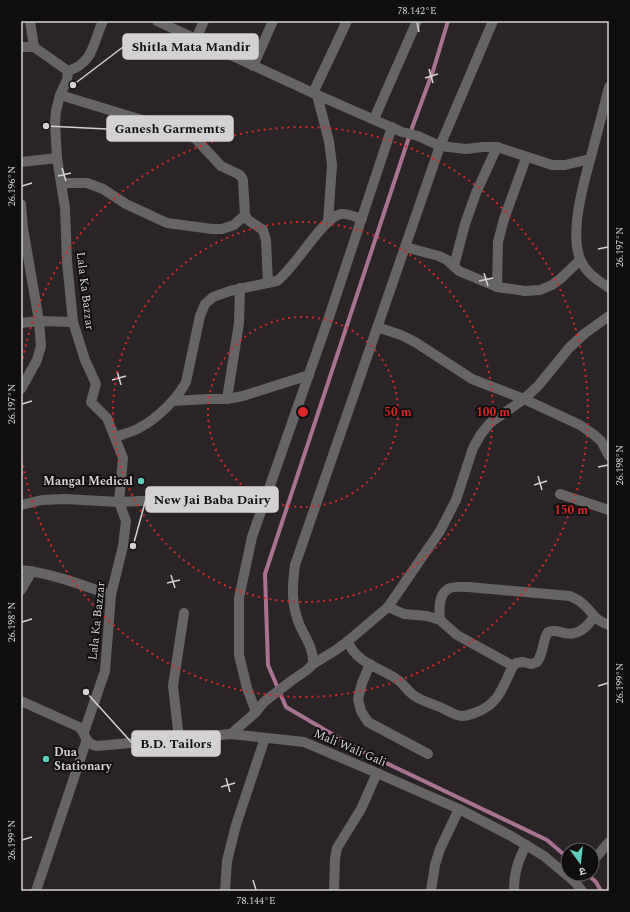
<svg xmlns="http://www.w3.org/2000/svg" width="630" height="912" font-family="Spectral,'Noto Sans Devanagari',serif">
<rect width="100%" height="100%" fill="#2a2427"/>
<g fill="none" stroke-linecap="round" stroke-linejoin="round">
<g stroke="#a87290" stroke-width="4">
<polyline points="448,21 433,71 412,128 265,574 268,665 286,707 361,751 547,840 568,858"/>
<polyline points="587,874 596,882 601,891"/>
<polyline points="608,891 609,888"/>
</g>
<g stroke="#676465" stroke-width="10">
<polyline points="30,21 34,47 68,71 67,80 60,95 56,111 55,123 57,158 65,208 67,262 73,322 85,360 96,384 91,402 107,418 123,458 119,502 126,521 123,546 111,595 105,671 84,732"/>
<polyline points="157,21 313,93 402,132 418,136 440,146 466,149 483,147 497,147 552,165 565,165 590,159"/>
<polyline points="196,39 204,21"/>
<polyline points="21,47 34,47"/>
<polyline points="253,66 273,21"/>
<path d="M68,71C94,63 93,42 103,21"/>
<path d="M609,87C604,108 598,129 593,149C585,178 568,233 581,261C587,274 598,280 609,288"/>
<polyline points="313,93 347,21"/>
<polyline points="60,95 185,133 196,139 221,166 240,175 243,180 245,215 248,220 263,230 266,240 268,283"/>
<polyline points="317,95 329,141 332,165 328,222"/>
<polyline points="374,119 417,21"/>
<polyline points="21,162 57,158"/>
<polyline points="61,183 87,183 103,189 126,204 167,223 212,229 222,229 234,225 245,215"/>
<polyline points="21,204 23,228 39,321 41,346 37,360 21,389"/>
<polyline points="405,247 439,256 447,260 459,271 497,287 525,291 540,290 552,285 560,279 580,260"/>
<polyline points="454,266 465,224 476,193 497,147"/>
<polyline points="497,287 498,242 504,219 526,158"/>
<polyline points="21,323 39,321 73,322"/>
<polyline points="377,327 401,335 415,342 472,379 524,399 580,425 593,434 601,441 609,456"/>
<polyline points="227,399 239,323 240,288"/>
<polyline points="173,401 208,399 227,399 243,396 309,375"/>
<path d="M116,437C123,434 132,432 139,428C157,419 177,399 186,382L200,316L205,304L213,297L230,291L277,281C295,268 323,217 341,214C347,213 355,217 362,219"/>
<polyline points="560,494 609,510"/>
<polyline points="21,505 42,500 65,499 119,502 163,500 208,501 261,509"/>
<path d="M21,570C51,573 82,585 111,595"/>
<polyline points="21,590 32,571"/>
<polyline points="388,607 404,614 427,616 440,620 457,635 513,666"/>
<path d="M440,620C439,610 438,595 448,589C453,586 462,587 468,587L570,596C574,598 579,600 582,603C594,613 592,619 609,625"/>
<path d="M348,641C355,662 378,667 395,678C402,682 406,689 412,694C420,701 431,703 440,707C447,710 455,716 462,716C467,716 472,714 477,712C499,704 503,686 513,666L516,663L523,662L531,664L537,662C544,653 542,641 548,632C554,630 558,631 564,633C578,636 586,628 594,617"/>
<polyline points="313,664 336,650 348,641 388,607 440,531 456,500 473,448 481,434 490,423 524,399 538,386 569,348 584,334 609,316"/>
<polyline points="370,664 362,683 358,699 361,711 368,722 428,754"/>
<path d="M21,701L79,727C88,736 83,743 97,746L231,734L304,742L377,773L459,809L511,836L544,856L575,882L582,891"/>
<polyline points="256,712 247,688 239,655 239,598 252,537 329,317 392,127"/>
<path d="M231,734L256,712L264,702L291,681L307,670L313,664C314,649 306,639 300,626C291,605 292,587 295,565L440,146L493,21"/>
<polyline points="179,739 173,686 184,613"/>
<polyline points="592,862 609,842"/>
<polyline points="575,882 582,874"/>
<polyline points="36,891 86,742"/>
<polyline points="225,891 227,861 236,825 265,738"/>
<polyline points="334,891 335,859 337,848 361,809 377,773"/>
<polyline points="431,891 435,865 440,849 459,809"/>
<path d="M514,891C514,872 518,861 526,845"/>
</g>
</g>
<path fill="none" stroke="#d4d1d3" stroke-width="1.5" d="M417,22L419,32M429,69L433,83M425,78L438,74M62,168L66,181M58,176L71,173M22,186L32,183M598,249L608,247M484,273L488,286M479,281L493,278M117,371L121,385M112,380L126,376M22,404L32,401M598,467L608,465M538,476L542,490M534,485L547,481M171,575L175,588M167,583L180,580M22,622L32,619M598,686L608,683M226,778L230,792M221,787L235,783M22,840L32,837M253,880L256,890"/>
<g fill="none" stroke="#d62828" stroke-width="2" stroke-dasharray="2 4">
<circle cx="303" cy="412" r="95"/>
<circle cx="303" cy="412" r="190"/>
<path d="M21 370A285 285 0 1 1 21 454"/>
</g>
<g fill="#5bcebc" stroke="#110e0f" stroke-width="1.5">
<circle cx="141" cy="481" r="4"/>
<circle cx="46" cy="759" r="4"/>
</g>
<g text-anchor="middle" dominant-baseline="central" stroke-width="4" stroke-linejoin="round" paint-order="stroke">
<g font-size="12" fill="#d4d1d3" stroke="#110e0f">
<text transform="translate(85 291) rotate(83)">Lala Ka Bazzar</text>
<text transform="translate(97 621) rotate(-84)">Lala Ka Bazzar</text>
<text transform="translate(350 748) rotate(23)">Mali Wali Gali</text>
</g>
<g font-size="12" font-weight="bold" fill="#d4d1d3" stroke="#110e0f" text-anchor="end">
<text x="133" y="481">Mangal Medical</text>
<text x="54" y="752" text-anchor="start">Dua<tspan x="54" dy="14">Stationary</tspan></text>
</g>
</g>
<circle cx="303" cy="412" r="6" fill="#d62828" stroke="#110e0f" stroke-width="2"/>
<g font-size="12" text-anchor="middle" font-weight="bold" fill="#d62828" stroke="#110e0f" stroke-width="4" stroke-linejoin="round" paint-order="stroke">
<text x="398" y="416">50 m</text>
<text x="493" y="416">100 m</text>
<text x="571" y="514">150 m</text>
</g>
<path fill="none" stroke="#d4d1d3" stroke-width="1.5" d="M73 85L123 47M46 126L107 129M133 546L146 499M86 692L132 743"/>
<g fill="#d4d1d3" stroke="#110e0f" stroke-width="1.5">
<circle cx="73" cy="85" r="4"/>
<circle cx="46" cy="126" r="4"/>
<circle cx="133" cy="546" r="4"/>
<circle cx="86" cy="692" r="4"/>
</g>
<g fill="#d4d1d3" stroke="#d4d1d3" stroke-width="1.5">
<rect x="123" y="34" width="135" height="25" rx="4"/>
<rect x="107" y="116" width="126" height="25" rx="4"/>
<rect x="146" y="487" width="132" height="25" rx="4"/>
<rect x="132" y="731" width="88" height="25" rx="4"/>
</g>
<g font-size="13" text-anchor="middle" font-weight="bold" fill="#111">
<text x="191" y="51">Shitla Mata Mandir</text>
<text x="170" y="133">Ganesh Garmemts</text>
<text x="212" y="504">New Jai Baba Dairy</text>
<text x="176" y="748">B.D. Tailors</text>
</g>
<rect width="630" height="912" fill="none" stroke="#110e0f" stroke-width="44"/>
<g transform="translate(580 862) rotate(165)"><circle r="19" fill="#110e0f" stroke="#5f5c5d"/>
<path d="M0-3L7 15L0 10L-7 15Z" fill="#5bcebc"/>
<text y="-6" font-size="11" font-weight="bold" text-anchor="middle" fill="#d4d1d3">उ</text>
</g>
<rect x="22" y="22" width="586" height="868" fill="none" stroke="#d4d1d3" stroke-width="1.5"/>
<g font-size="10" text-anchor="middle" fill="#d4d1d3">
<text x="417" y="14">78.142°E</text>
<text transform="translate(11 186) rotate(-90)" y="4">26.196°N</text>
<text transform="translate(619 247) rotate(-90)" y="4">26.197°N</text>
<text transform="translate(11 404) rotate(-90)" y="4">26.197°N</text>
<text transform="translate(619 465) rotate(-90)" y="4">26.198°N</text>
<text transform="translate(11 622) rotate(-90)" y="4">26.198°N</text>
<text transform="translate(619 683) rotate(-90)" y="4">26.199°N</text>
<text transform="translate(11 840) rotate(-90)" y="4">26.199°N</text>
<text x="256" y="904">78.144°E</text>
</g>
</svg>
